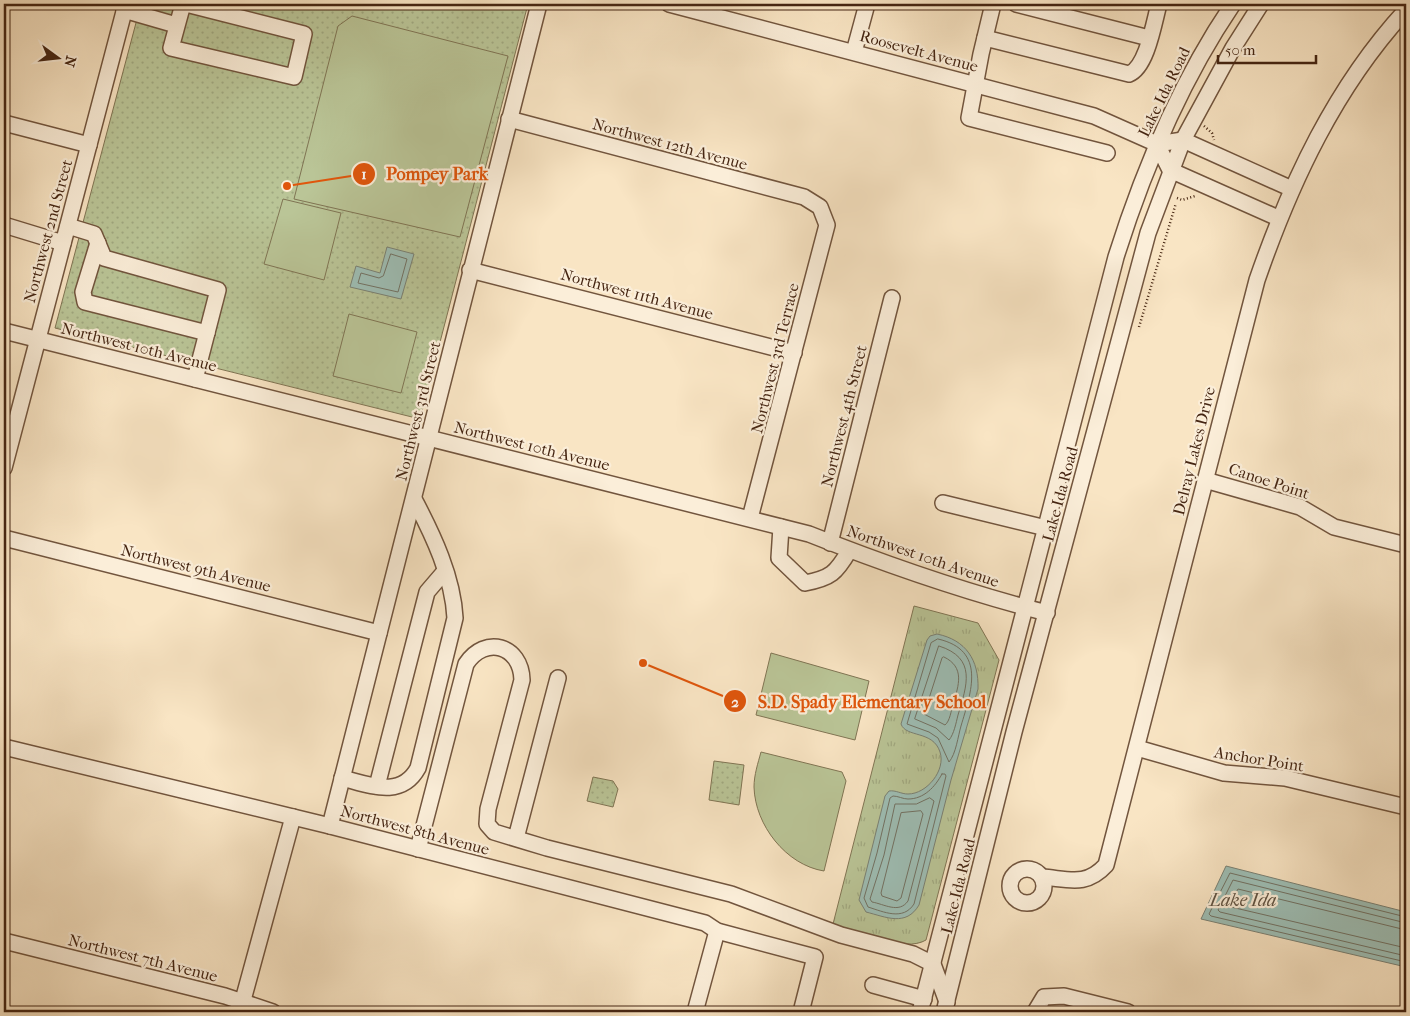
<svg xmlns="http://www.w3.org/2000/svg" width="1410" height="1016" font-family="'IM FELL French Canon',serif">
<defs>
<pattern id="grass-tufts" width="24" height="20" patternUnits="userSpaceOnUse" patternTransform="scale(1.25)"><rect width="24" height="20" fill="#bac597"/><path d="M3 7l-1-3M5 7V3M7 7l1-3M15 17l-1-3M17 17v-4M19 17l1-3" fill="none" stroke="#a1a981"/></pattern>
<pattern id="park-dots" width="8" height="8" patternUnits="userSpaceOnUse" patternTransform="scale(1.25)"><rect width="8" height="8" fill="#bac597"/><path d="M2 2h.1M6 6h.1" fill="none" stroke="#a1a981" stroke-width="1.8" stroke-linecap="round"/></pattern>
</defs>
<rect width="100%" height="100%" fill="#f9e5c4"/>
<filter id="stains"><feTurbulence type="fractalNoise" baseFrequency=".004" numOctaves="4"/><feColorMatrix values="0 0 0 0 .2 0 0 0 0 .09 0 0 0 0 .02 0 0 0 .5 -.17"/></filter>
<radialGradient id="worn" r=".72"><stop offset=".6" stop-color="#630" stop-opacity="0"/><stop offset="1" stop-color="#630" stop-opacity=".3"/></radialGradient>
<path fill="url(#grass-tufts)" stroke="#807554" d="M914,606L978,623L999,660L926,940C905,953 856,932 833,924Z"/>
<g fill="url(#park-dots)" stroke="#807554">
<polygon points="141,4 528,4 420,419 55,328"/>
<polygon points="714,761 744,765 739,805 709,800"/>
<polygon points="593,777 613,781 618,789 613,807 587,801"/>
</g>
<g fill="#bac597" stroke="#807554">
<polygon points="352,16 508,56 460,237 294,199 338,26"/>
<polygon points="283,199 341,213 324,280 264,264"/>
<polygon points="349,314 417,332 401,393 333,376"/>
<polygon points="771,653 869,681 855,740 756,715"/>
<path d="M761,752L842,772L846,781L824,871C786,865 755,825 754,787C754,775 758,763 761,752Z"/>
</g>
<g fill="#9ebfb6" stroke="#7a8174">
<polygon points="387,247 414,254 401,299 350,287 356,266 380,273"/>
<path d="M937,634C966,640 979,660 978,689L951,780L919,905C906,927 886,917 866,912L859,900L885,796L889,791C896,790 901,794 908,794C927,794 946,770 940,752C933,730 906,738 901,724L927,640L930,636Z"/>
<polygon points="1226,866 1406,912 1406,967 1201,919"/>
</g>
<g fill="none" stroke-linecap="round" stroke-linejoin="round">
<g stroke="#727264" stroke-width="1">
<polygon points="391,254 407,259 398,292 358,283 361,273 379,278 383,276"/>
<path d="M938,639C987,650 971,692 961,726C958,736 956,754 949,762L938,738L929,732L907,724L931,643Z"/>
<path d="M939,646C977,658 967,685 958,715C956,723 954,734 949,740L936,728L915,719Z"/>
<path d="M944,657C965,667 959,685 953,704C951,711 950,721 945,725L924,714L942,658Z"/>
<path d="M942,774H945L946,776L914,904C903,921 884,912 868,907L864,898L877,853L890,798L893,796C898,796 903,799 908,799C924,799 935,787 942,774Z"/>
<path d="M930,798L934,801L908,901C899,914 884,904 872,902L870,899L884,855L895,804H916Z"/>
<polygon points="921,811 923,814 901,898 897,901 882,896 881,893 901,813"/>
<polyline points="1406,917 1230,873 1209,914 1211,916 1406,962"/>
<polyline points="1406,923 1233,880 1218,910 1220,912 1406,956"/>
<polyline points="1406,930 1238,889 1229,904 1231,907 1406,948"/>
</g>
<defs>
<g id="minor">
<polyline points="183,4 171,48 294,77 304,34 186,4"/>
<polyline points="669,4 1094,116 1157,144 1183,140 1292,189"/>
<polyline points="993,4 981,54 969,118 1107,153"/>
<polyline points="1016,4 1149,38"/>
<polyline points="124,10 176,25"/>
<path d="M985,38L1129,74C1147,67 1154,22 1159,4"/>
<polyline points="854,52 867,4"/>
<polyline points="509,119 804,197 820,207 827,225 750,518"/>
<polyline points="4,123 89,145"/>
<polyline points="1157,144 1170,170 1278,218"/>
<polyline points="4,225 63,243"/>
<polyline points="68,226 94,234 104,258 218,290 195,379"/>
<polyline points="98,243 83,292 85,302 207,333"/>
<polyline points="470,270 794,353"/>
<path d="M4,331L809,534C887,565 965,592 1047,613"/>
<polyline points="4,468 126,4"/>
<polyline points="1205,480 1300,507 1334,527 1406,545"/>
<polyline points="943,503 1046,528"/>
<path d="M781,527L779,558L805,583C831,578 836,573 849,551"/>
<polyline points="4,538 379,633"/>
<polyline points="830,543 892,298"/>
<polyline points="4,747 330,826 705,923 717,931 815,957 801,1012"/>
<polyline points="1137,748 1224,773 1285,778 1406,807"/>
<path d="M342,778C370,785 401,799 418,768L455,618C453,577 433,535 414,499"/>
<polyline points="377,786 427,592 445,571"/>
<polyline points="330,826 539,4"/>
<polyline points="516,838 558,678"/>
<path d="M418,849L466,664C485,635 521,645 522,680L488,809L487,824L494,832L547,848L731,894L841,935L913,954L933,964L947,1002"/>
<circle cx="1027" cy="886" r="17"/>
<path d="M1042,877C1069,879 1086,887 1106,865L1257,280C1291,182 1335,87 1406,10"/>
<polyline points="4,941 225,996 273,1012"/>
<polyline points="873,985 924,999"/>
<polyline points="240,1011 293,817"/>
<polyline points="695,1012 717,931"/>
<path d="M920,1012L1116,257C1144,168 1180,82 1233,4"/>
<polyline points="944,1012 1014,732 1148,233 1183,140 1233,48 1261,4"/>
<polyline points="1035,1012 1044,997 1064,996 1128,1012"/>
</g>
</defs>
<use href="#minor" stroke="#72553e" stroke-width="18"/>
<g stroke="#452512" stroke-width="2.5" stroke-dasharray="1 2.5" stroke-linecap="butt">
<polyline points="1204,126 1212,133 1214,140"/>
<polyline points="1177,198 1182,200 1195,196"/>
<polyline points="1139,327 1176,203"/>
</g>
<use href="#minor" stroke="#fbeed9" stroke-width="15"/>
</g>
<g text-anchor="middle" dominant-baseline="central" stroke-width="4.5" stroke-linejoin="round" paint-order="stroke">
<g font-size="16" fill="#452512" stroke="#fbeed9">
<text transform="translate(919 51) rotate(15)">Roosevelt Avenue</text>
<text transform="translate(1164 92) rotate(-64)">Lake Ida Road</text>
<text transform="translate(670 144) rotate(15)">Northwest 12th Avenue</text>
<text transform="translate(48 231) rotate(-75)">Northwest 2nd Street</text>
<text transform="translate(637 294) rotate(15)">Northwest 11th Avenue</text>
<text transform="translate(139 347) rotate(14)">Northwest 10th Avenue</text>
<text transform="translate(775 358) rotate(-76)">Northwest 3rd Terrace</text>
<text transform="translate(418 411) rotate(-76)">Northwest 3rd Street</text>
<text transform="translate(844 416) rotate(-76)">Northwest 4th Street</text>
<text transform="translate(532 446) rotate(14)">Northwest 10th Avenue</text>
<text transform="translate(1194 451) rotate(-76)">Delray Lakes Drive</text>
<text transform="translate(1269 481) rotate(18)">Canoe Point</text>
<text transform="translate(1060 494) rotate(-75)">Lake Ida Road</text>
<text transform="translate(923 556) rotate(19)">Northwest 10th Avenue</text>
<text transform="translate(196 568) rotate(14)">Northwest 9th Avenue</text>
<text transform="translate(1259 759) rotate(9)">Anchor Point</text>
<text transform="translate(415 830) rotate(15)">Northwest 8th Avenue</text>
<text transform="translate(958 886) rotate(-76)">Lake Ida Road</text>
<text transform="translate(143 958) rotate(14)">Northwest 7th Avenue</text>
</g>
<g font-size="18" font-style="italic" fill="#605343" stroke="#fbeed9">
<text x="1243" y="900">Lake Ida</text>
</g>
</g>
<path fill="none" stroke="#e0560c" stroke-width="2" d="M287 186L364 174M643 663L735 701"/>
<g fill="#e0560c" stroke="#fbeed9" stroke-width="2">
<circle cx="287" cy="186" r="5"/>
<circle cx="643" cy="663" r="5"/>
<circle cx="364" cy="174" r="12"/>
<circle cx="735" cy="701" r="12"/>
</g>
<g font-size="15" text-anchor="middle" font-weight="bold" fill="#fff">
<text x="364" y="179">1</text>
<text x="735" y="707">2</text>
</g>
<g font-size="18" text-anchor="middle" font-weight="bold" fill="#e0560c" stroke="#fbeed9" stroke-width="4.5" stroke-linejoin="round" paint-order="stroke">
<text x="437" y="180">Pompey Park</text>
<text x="872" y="708">S.D. Spady Elementary School</text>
</g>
<rect width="1410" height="1016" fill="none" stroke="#f9e5c4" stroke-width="20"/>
<rect x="5" y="5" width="1400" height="1006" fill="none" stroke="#452512" stroke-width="2.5"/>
<rect x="10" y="10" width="1390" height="996" fill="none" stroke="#452512"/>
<g transform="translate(58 58) rotate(105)" stroke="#fbeed9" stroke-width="4" paint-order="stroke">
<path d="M0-4L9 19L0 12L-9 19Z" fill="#452512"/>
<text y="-8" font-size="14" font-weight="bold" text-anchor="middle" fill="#452512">N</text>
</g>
<path d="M1218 55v8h98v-8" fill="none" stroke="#452512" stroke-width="2.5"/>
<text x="1225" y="55" font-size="15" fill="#452512" stroke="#fbeed9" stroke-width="4" paint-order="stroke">50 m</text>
<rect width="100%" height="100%" filter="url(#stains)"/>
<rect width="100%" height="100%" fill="url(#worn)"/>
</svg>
